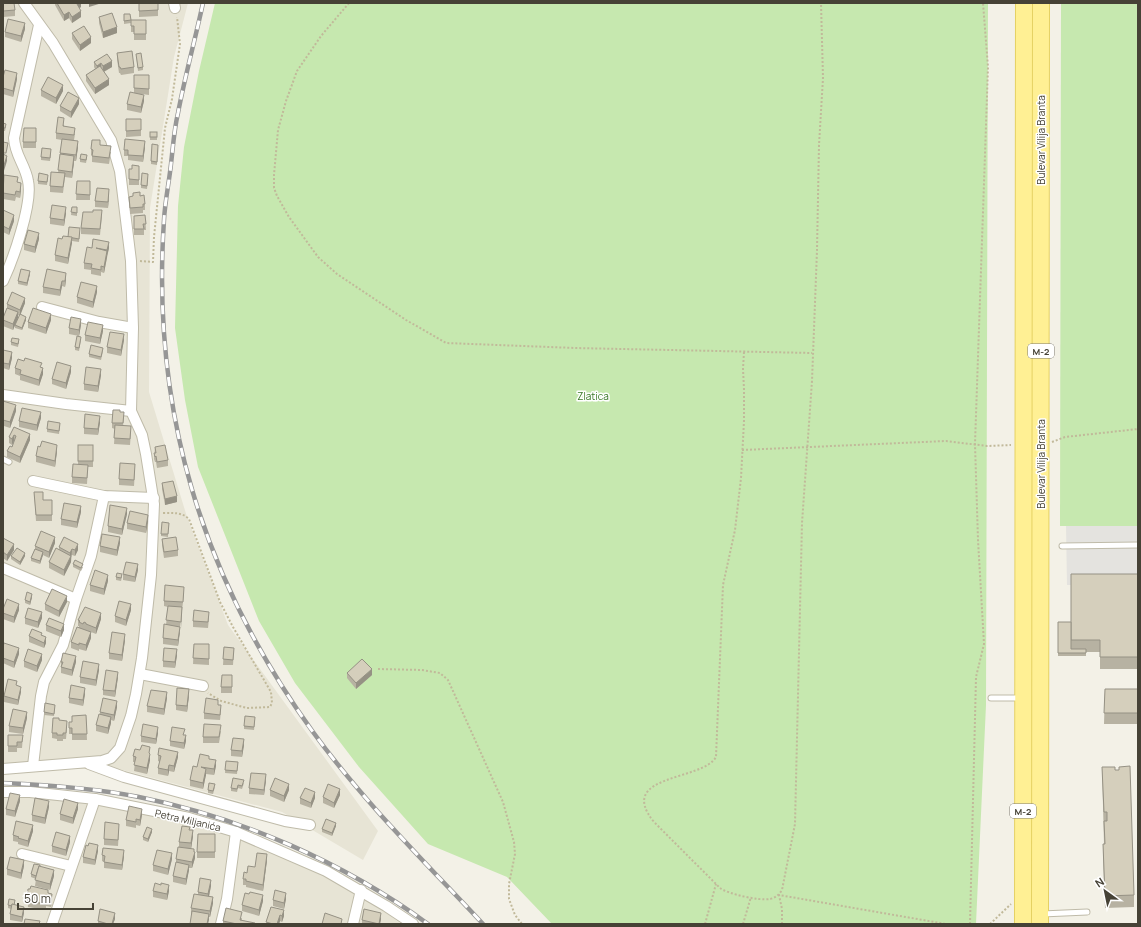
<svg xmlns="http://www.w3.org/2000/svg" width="1141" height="927" font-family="Manrope,sans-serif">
<rect width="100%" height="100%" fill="#f3f1e7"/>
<g fill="#e7e4d5">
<polygon points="3,3 188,3 174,57 150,208 149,392 187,517 228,625 378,831 363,860 282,812 119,769 3,769"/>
<polygon points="3,796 27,796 118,807 239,837 343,884 360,893 401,924 3,924"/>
</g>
<g fill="#c6e8af">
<polygon points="215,3 988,3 986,705 976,924 552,924 507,877 428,844 359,767 295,683 259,621 198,467 185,400 175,328 178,206 184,147 199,71"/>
<polygon points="1061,3 1138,3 1138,526 1060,526"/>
</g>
<polygon fill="#e4e3df" points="1066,526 1138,526 1138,585 1067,585"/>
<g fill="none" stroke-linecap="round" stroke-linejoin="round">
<defs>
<g id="lane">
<polyline points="3,459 9,462"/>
<polyline points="1062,546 1138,545"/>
<polyline points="991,698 1022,698"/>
<polyline points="1042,914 1087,912"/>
</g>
<g id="street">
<polyline points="174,3 175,8"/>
<path d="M3,281C13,260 33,203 28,181C25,164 15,156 14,138L39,25"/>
<polyline points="42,307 99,322 133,328"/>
<polyline points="3,395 66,404 131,411"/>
<polyline points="33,481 104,496 154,498"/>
<polyline points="3,568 76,599"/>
<polyline points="140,674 203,686"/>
<polyline points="89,764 124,777 285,821 310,825"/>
<polyline points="33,766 41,696 44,682 63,645 76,599 91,556 104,496"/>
<polyline points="3,769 102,761 111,758 120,748 131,716 136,694 142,658 151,575 154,504 146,454 142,435 131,411 133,328 131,261 120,171 111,140 53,43 24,3"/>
<polyline points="3,792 30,792 95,799 189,818 236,832 326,871 386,906 413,924"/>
<polyline points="22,854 71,866"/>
<polyline points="52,924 95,799"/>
<polyline points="221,924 227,899 236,832"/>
<polyline points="353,924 361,890"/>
</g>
<g id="primary">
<polyline points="1023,924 1024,3"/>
<polyline points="1040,924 1041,3"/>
</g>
</defs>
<use href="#lane" stroke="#bfbba9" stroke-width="7"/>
<use href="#street" stroke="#bfbba9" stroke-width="12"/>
<use href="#primary" stroke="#e5d163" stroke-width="18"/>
<g stroke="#c1b99a" stroke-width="2" stroke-dasharray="2 2" stroke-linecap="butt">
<polyline points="349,3 321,36 297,71 286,101 278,130 274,175 274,188 277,196 289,217 318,257 337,274 406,320 446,343 575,348 812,353"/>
<polyline points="140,261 153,262 154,237 165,128 172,99 180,44 177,17"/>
<path d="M744,352L743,369L744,389V421L741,478L735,530L723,585L716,757C703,781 615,774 654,822L720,888C728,894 759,901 770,899C775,898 779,895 782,890L795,824L802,523L812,381L817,250L819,145L823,78L821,3"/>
<polyline points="1052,442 1065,437 1138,429"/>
<polyline points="742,450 946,441 987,446 1011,445"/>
<path d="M163,513C173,513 182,512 189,519L220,602L233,627L271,692L272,703L270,707L247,708L221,701L208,693"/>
<polyline points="378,669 422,670 440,673 448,680 503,802 514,842 515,854 509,884 509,899 515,915 522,924"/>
<polyline points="705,924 716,884"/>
<polyline points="743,924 751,897"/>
<polyline points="782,924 782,909 779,895 946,924"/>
<polyline points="970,924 976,677 984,644 978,540 975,444 988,67 983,3"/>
<polyline points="990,924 1011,904"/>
</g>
<use href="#lane" stroke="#fff" stroke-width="5"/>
<use href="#street" stroke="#fff" stroke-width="10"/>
<use href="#primary" stroke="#fff094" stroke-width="16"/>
<defs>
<g id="rail">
<path d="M203,3C195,40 185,76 178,113C174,130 173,147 171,164C169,183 165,201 164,220C151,410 202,578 313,732C363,801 425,862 483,924"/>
<path d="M3,783C48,785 94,788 139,797C242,818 343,862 428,924"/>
</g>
</defs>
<use href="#rail" stroke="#969696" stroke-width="4.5"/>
<use href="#rail" stroke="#fff" stroke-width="3" stroke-dasharray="9" stroke-linecap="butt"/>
</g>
<g fill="#b7b2a2">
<polygon points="3,3 15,10 15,16 3,17"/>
<polygon points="55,3 81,3 81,7 79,8 81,17 72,23 69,18 64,21 55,5"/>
<polygon points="139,3 158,3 158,16 139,17"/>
<polygon points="124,14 130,14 131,23 124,24"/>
<polygon points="99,17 117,33 103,38 99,23"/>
<polygon points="131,20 146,20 146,40 134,40 134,32 131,32"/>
<polygon points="25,29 21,42 5,37 5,32"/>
<polygon points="72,33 91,43 80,51 72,39"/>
<polygon points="117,53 134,67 134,73 121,75 120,73 119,73 117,59"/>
<polygon points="136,54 143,67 143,70 138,71"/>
<polygon points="94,62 112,67 104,72 109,85 95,94 86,81 86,75 95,69 94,67"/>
<polygon points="134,75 149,81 149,95 142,94 144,101 141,113 127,110 127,104 134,93"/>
<polygon points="3,77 17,79 13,97 3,94"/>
<polygon points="41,90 63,91 56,104 41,96"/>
<polygon points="79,104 71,118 60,111 60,106"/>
<polygon points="126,119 141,119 141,136 126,137"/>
<polygon points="3,123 6,127 5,131 3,131"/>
<polygon points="64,124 64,126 75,134 74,140 78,147 76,161 74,161 72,178 65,177 63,193 50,192 50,186 58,173 60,159 60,153 62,140 56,139 56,133"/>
<rect x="150" y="132" width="7" height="8"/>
<polygon points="36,134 36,148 23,148 23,142"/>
<polygon points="100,145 111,152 109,164 92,162 92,155 91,155 91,149"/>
<polygon points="145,147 143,162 128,160 128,156 124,156 124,150"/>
<polygon points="158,148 157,165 151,164 151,161"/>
<polygon points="51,152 50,161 41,160 41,157"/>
<polygon points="87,158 86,163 80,162 80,159"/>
<polygon points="139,166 139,185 129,185 129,169 132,169"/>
<polygon points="148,177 147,189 141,188 141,185"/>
<polygon points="48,178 47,185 38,184 38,181"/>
<polygon points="3,179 18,182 21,189 20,198 16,197 15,201 3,199"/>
<polygon points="77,181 90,181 90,200 76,200"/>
<polygon points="109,195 108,208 95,207 95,201"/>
<polygon points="140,196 145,204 145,210 143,210 143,213 130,214 129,197"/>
<polygon points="72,207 77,207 77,216 71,215"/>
<polygon points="3,210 14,221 9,235 3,232"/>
<polygon points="66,213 64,226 50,224 50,218"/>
<polygon points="145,215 146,230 144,230 144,235 134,235 134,216"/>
<polygon points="102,216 100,235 81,234 81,228"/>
<polygon points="80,231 79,242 72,241 68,264 55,261 55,255 62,239"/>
<polygon points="39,239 35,253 24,250 24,244"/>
<polygon points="92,248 109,248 104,273 101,272 101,276 91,274 91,270 84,269 84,263"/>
<polygon points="30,274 27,286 18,284 18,281"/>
<polygon points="66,279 65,287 62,286 60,296 43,293 43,287"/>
<polygon points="97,292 93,308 77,303 77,297"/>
<polygon points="25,303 20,314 26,320 22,330 15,328 15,325 20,316 18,315 18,318 13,330 3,326 3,318 7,309 7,304"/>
<polygon points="51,320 46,334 28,328 28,322"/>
<polygon points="81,325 79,336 69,334 69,328"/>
<polygon points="103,331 100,344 85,341 85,335"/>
<polygon points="81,340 79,351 75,350 75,347"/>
<polygon points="124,340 121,356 107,353 107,347"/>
<polygon points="11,342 19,342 18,347 11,345"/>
<polygon points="3,350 12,358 9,370 3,368"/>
<polygon points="103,351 101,360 89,357 89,354"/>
<polygon points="15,368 43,374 39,386 20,380 20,376 15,374"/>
<polygon points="71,372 66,389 52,384 52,379"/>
<polygon points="101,375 98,392 84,390 84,384"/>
<polygon points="3,401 16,411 10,428 4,426 4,432 3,436"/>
<polygon points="120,412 124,418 123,426 131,432 130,445 114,444 115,429 112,428 112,423"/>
<polygon points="41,418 37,431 19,427 19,421"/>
<polygon points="100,422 98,435 84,434 84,428"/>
<polygon points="60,426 59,434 47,432 47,429"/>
<polygon points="14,427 30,440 20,463 7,457 7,451 12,447 14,441 12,445 9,443 9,437"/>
<polygon points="78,445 93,445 93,467 88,467 87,484 72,483 72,477 78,464"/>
<polygon points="155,447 168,460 168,466 157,468 156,462 155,462 154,459"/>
<polygon points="57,451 55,467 36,462 36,456"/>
<polygon points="135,470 134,486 119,485 119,479"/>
<polygon points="162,483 177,502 165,505 162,489"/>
<polygon points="34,492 43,500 52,500 52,521 36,521"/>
<polygon points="81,512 77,528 61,525 61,519"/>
<polygon points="127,514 122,535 108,532 108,526"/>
<polygon points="148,521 146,533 127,529 127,523"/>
<polygon points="169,523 168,537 161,536 161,534"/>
<polygon points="64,537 78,550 75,556 72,555 71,556 71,562 64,576 49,568 49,562 59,549 59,547"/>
<polygon points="3,538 14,550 7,561 3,558"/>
<polygon points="162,539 178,550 178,556 164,558 162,545"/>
<polygon points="55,543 49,558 43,555 40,564 31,561 31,558 35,549 35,546"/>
<polygon points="120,543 117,556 100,552 100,546"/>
<polygon points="11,556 25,556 20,565 11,559"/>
<polygon points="73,564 83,567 81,571 73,567"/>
<polygon points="138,570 135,582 123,580 123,574"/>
<polygon points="1138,574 1138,669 1100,669 1100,652 1086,652 1086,656 1058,656 1058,622 1071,622"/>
<polygon points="116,577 122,577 121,581 116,580"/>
<polygon points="108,581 104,595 90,591 90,585"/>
<polygon points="184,593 178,646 163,644 163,638 166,625 168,607 164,606 164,601"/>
<polygon points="32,597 30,605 25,603 25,600"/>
<polygon points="67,602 59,617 45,610 45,604"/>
<polygon points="3,609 19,610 14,623 3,619"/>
<polygon points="131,610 126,626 115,622 115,616"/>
<polygon points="25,618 42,618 38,628 25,624"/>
<polygon points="209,618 208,628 193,627 193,621"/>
<polygon points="101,619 96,634 91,632 91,638 86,651 79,649 79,651 71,648 71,642 79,627 79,626 78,626 78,620"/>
<polygon points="46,625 64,630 61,637 46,631"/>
<polygon points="42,635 46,643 44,648 29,642 29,636"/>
<polygon points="125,640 122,661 109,659 109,653"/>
<polygon points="194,644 209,644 209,665 193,664"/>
<polygon points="3,647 19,654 14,668 3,663"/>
<polygon points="224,647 234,648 233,665 223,665"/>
<polygon points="177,655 175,668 163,667 163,661"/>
<polygon points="42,660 37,672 24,667 24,661"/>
<polygon points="61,662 76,662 72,676 61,673"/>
<polygon points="99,670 96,686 80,683 80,677"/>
<polygon points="347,673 372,675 356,689 347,678"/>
<polygon points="118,677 115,697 103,695 103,690"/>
<polygon points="232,681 232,693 221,693 221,687"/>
<polygon points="17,686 21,692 18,705 4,702 4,696"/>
<polygon points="1105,689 1138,689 1138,724 1104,724"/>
<polygon points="85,694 83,706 69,703 69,698"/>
<polygon points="189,695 187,712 176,710 176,705"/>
<polygon points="167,698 164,715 147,712 147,706"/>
<polygon points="218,705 221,711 220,720 204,719 204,713"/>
<polygon points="117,707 114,721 111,720 111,723 108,734 96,731 96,725 100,714 100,712"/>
<polygon points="55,708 54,716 44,715 44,712"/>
<polygon points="86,715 87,740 72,740 72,734 69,734 69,728 72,721"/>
<polygon points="27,718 23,734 9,732 9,726"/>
<polygon points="59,720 67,727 66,739 63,739 63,741 57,741 57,739 52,738 52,733"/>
<polygon points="255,720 254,730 244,729 244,726"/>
<polygon points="221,731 219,743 203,743 203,737"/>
<polygon points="158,733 156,744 141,742 141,736"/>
<polygon points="8,735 23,735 22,748 17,748 17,752 8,752"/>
<polygon points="185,735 186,741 184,749 170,746 170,741"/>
<polygon points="244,745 242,757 231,756 231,750"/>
<polygon points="150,754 150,760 147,774 134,771 135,762 133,762 133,756"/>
<polygon points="158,755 178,757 174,772 169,771 168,776 158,774 158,768 160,762 158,761"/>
<polygon points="209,759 216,766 214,775 206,774 203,789 190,786 190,780 197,767"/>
<polygon points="226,761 238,762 237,774 225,773"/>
<polygon points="1102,767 1134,895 1134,907 1105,908 1103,856 1103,844 1104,844"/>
<polygon points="266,780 264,795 249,794 249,788"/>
<polygon points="244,783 242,789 238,788 237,792 231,791 231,788"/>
<polygon points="215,787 213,794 208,793 208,790"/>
<polygon points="270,790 289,790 284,802 270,796"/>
<polygon points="340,795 334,808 323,803 323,797"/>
<polygon points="300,798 315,798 311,808 300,804"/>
<polygon points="20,801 15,817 6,815 6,809"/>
<polygon points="49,807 45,824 32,821 32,815"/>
<polygon points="78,809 73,824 60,820 60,814"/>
<polygon points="142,815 140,826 136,825 136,828 126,826 126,820"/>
<polygon points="336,826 332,836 322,832 322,829"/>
<polygon points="119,829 118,846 104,845 104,839"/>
<polygon points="190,830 193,836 191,849 194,852 195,858 192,868 189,868 189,870 186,885 173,882 173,876 176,863 176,859 179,847 179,842"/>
<polygon points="33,831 28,847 18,844 18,842 13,841 13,835"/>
<polygon points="152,832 148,842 143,840 143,837"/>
<polygon points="215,834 215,858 197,858 197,852"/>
<polygon points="70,842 66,856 52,852 52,846"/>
<polygon points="88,846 98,851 95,865 83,863 83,857"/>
<polygon points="102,855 124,856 122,870 104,868 104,862 102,861"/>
<polygon points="172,859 168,875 153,871 153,865"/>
<polygon points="267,860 263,891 246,887 246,885 243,885 243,879 247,873"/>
<polygon points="24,866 21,879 7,875 7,869"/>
<polygon points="40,866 54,876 50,890 35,886 36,879 31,877 31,874"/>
<polygon points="211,886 209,897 213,903 210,917 209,917 209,920 191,914 191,908 198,895 198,892"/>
<polygon points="153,891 169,891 167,900 153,897"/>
<polygon points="48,893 52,900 51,907 46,906 46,910 28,907 27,896"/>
<polygon points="286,899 284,909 273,906 273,900"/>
<polygon points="263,901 259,916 242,911 242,905"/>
<polygon points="15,903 15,905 24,913 22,922 10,920 10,914 11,909 8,908 8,905"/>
<polygon points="271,907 284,916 282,922 280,921 279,924 266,924"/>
<polygon points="242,918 242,920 255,924 223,924 223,921"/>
<polygon points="115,919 113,924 98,924 98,921"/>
<polygon points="381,919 380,924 362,924 362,920"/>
</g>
<g fill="#959184">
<polygon points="78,3 81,3 81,7 77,10 77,4"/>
<polygon points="89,3 102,3 89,7"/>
<polygon points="81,11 81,17 72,23 72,17"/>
<polygon points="69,12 69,18 64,21 64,15"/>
<polygon points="25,23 25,29 21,42 21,36"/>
<polygon points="117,27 117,33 103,38 103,32"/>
<polygon points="91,37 91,43 80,51 80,45"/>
<polygon points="112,61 112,67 103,72 103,66"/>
<polygon points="101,63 101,69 97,72 97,66"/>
<polygon points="17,73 17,79 13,97 13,91"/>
<polygon points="109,79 109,85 95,94 95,88"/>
<polygon points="63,85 63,91 56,104 56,98"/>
<polygon points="144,95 144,101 141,113 141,107"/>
<polygon points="79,98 79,104 71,118 71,112"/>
<polygon points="78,141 78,147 76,161 76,155"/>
<polygon points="145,141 145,147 143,162 143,156"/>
<polygon points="8,143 6,157 7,156 7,161 3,174 3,168 6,158"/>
<polygon points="74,156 74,162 72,178 72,172"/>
<polygon points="21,183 21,189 20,198 20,192"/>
<polygon points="109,189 109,195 108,208 108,202"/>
<polygon points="66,207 66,213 64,226 64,220"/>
<polygon points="14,215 14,221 9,235 9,229"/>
<polygon points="39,233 39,239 35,253 35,247"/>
<polygon points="72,237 72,243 68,264 68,258"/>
<polygon points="109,242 109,248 107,256 107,250"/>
<polygon points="107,251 107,257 104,273 104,267"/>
<polygon points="30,271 30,274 27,286 27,283"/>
<polygon points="66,273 66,279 65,287 65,281"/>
<polygon points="62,281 62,286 60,296 60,290"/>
<polygon points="97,286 97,292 93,308 93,302"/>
<polygon points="25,298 25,303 20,316 20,310"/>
<polygon points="18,312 18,318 13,330 13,324"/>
<polygon points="51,314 51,320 46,334 46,328"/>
<polygon points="26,317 26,320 22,330 22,328"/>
<polygon points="81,319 81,325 79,336 79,330"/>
<polygon points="103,325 103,331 100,344 100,338"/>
<polygon points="124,334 124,340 121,356 121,350"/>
<polygon points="12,352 12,358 9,370 9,364"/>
<polygon points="71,366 71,372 66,389 66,383"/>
<polygon points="43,368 43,374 39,386 39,380"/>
<polygon points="101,369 101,375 98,392 98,386"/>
<polygon points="16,405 16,411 10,428 10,422"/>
<polygon points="41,412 41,418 37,431 37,425"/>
<polygon points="100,416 100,422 98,435 98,429"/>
<polygon points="4,426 4,432 3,436 3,430"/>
<polygon points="30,434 30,440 20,463 20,457"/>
<polygon points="14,435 14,441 12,445 12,439"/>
<polygon points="57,445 57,451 55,467 55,461"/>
<polygon points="177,496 177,502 165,505 165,499"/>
<polygon points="81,506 81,512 77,528 77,522"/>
<polygon points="127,508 127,514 122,535 122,529"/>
<polygon points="148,515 148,521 146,533 146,527"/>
<polygon points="55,537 55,543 49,558 49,552"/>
<polygon points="120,537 120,543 117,556 117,550"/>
<polygon points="14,544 14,550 7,561 7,555"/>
<polygon points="78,544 78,550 75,556 75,550"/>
<polygon points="72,549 71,562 64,576 64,570 70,558 70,553"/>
<polygon points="43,552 43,555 40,564 40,561"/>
<polygon points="25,553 25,556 20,565 20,562"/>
<polygon points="138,564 138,570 135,582 135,577"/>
<polygon points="108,575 108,581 104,595 104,589"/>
<polygon points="32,594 32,597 30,605 30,602"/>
<polygon points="67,596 67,602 59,617 59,611"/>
<polygon points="19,604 19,610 14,623 14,617"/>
<polygon points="131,604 131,610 126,626 126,620"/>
<polygon points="182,607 182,613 181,628 181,622"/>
<polygon points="42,612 42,618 38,628 38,622"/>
<polygon points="101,613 101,619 96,634 96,628"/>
<polygon points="64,624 64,630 61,637 61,631"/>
<polygon points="180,627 180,632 178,646 178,640"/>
<polygon points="91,632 91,638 86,651 86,645"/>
<polygon points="125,634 125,640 122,661 122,655"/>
<polygon points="46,637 46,643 44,648 44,643"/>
<polygon points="19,648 19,654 14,668 14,662"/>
<polygon points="177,649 177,655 175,668 175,662"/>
<polygon points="42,654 42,660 37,672 37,666"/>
<polygon points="76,656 76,662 72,676 72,670"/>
<polygon points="99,664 99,670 96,686 96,680"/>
<polygon points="372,669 372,675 356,689 356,683"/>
<polygon points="118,672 118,677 115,697 115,691"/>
<polygon points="21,687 21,692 18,705 18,700"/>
<polygon points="85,688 85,694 83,706 83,700"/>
<polygon points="189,689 189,695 187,712 187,706"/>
<polygon points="167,692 167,698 164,715 164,709"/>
<polygon points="117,701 117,707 114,721 114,715"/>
<polygon points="27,712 27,718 23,734 23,728"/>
<polygon points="111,717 111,723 108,734 108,728"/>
<polygon points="158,727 158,733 156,744 156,739"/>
<polygon points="186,735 186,741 184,749 184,743"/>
<polygon points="244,739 244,745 242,757 242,751"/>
<polygon points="178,752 178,757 174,772 174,766"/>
<polygon points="150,754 150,760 147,774 147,768"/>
<polygon points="216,760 216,766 214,775 214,769"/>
<polygon points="169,765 169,771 168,776 168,770"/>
<polygon points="206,769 206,775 203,789 203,783"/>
<polygon points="266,774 266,780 264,795 264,790"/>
<polygon points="289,784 289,790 284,802 284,796"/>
<polygon points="340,789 340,795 334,808 334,803"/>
<polygon points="315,792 315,798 311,808 311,803"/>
<polygon points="20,795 20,801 15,817 15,811"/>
<polygon points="49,801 49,807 45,824 45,818"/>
<polygon points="78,803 78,809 73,824 73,818"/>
<polygon points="142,809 142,815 140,826 140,820"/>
<polygon points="336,823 336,826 332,836 332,833"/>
<polygon points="33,825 33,831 28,847 28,841"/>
<polygon points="152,829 152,832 148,842 148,839"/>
<polygon points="193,830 193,836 191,849 191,843"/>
<polygon points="70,836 70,842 66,856 66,850"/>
<polygon points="98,845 98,851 95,865 95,860"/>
<polygon points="194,849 194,855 195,852 195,858 192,868 192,862"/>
<polygon points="124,850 124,856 122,870 122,865"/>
<polygon points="172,853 172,859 168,875 168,869"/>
<polygon points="267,854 267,860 263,891 263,885"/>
<polygon points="24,860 24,866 21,879 21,873"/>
<polygon points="189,865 189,870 186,885 186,879"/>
<polygon points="54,870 54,876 50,890 50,884"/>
<polygon points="211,880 211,886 208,900 208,894"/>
<polygon points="169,885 169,891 167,900 167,894"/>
<polygon points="286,893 286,899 284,909 284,903"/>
<polygon points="52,894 52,900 51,907 51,901"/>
<polygon points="263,895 263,901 259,916 259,910"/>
<polygon points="213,897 213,903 210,917 210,911"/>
<polygon points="24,907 24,913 22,922 22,917"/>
<polygon points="284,910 284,916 282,922 282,916"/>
<polygon points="115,913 115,919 113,924 112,924"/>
<polygon points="381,913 381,919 380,924 379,924"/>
<polygon points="209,914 209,920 208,924 207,924"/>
<polygon points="280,915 280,921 279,924 277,924"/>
</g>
<g fill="#d5cfbc" stroke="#959184">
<polygon points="3,3 14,3 15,10 3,11"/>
<polygon points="57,3 78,3 77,4 81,11 72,17 69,12 64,15"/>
<polygon points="139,3 158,3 158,10 139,11"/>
<polygon points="112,13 117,27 103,32 99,17"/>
<polygon points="124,14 130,14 131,20 124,21"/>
<polygon points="8,19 25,23 21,36 5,32"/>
<polygon points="131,20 146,20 146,34 134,34 134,26 131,26"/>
<polygon points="84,26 91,37 80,45 72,33"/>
<polygon points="132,51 134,67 121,69 120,67 119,67 117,53"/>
<polygon points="141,53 143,67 138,68 136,54"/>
<polygon points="107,54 112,61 103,66 101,63 97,66 94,62"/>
<polygon points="100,66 109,79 95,88 86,75"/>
<polygon points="5,70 17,73 13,91 3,88 3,77"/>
<polygon points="134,75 149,75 149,89 134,88"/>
<polygon points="48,77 63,85 56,98 41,90"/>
<polygon points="68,92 79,98 71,112 60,106"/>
<polygon points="130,92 144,95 141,107 127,104"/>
<polygon points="58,117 64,118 63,126 75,128 74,135 56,133"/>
<polygon points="126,119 141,119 141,130 126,131"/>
<polygon points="3,123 6,124 5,128 3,128"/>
<polygon points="24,128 36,128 36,142 23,142"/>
<rect x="150" y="132" width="7" height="5"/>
<polygon points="62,139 78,141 76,155 60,153"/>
<polygon points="125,139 145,141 143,156 128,155 128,150 124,150"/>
<polygon points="92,140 100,140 100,145 111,146 109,158 92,156 93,150 91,149"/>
<polygon points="3,142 8,143 6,153 3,153"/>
<polygon points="152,144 158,145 157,162 151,161"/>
<polygon points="42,148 51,149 50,158 41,157"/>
<polygon points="3,154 7,156 3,168"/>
<polygon points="60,154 74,156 72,172 58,170"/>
<polygon points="81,154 87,155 86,160 80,159"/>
<polygon points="132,165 139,166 139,180 129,179 129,169 132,169"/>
<polygon points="51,172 65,173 63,187 50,186"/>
<polygon points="39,173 48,175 47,182 38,181"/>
<polygon points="142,173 148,174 147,186 141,185"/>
<polygon points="4,175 18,177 17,182 21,183 20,192 16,191 15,195 3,193"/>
<polygon points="77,181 90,181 90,195 76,194"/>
<polygon points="97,188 109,189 108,202 95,201"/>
<polygon points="140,192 140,196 144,195 145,204 143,204 143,207 130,208 129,197 133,196 133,193"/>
<polygon points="52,205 66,207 64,220 50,218"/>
<polygon points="72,207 77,207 77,213 71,212"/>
<polygon points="3,210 14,215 9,229 3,226"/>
<polygon points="93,210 102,210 100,229 81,228 83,212 93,212"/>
<polygon points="145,215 146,224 143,224 144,229 134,229 134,216"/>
<polygon points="69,227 80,228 79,239 68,237"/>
<polygon points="28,230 39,233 35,247 24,244"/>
<polygon points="63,236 72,237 68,258 55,255 58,238 62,239"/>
<polygon points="93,239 109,242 107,250 96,248 107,251 104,267 101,266 101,270 91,268 92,264 84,263 87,247 92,248"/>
<polygon points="21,269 30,271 27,283 18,281"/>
<polygon points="47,269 66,273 65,281 62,281 60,290 43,287"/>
<polygon points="81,282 97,286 93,302 77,297"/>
<polygon points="12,292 25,298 20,310 7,304"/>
<polygon points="7,308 18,312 13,324 3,320 3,318"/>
<polygon points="33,308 51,314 46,328 28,322"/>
<polygon points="20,314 26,317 22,328 15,325"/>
<polygon points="71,317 81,319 79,330 69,328"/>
<polygon points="88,322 103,325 100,338 85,335"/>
<polygon points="110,332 124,334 121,350 107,347"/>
<polygon points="77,336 81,337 79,348 75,347"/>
<polygon points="12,338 19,339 18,344 11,342"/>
<polygon points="91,345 103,348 101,357 89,354"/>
<polygon points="3,350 12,352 9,364 3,363"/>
<polygon points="25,358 42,363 40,367 43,368 39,380 20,374 21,370 15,368 18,359 24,361"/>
<polygon points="57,362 71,366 66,383 52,379"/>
<polygon points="86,367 101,369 98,386 84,384"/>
<polygon points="3,401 16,405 10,422 3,420"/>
<polygon points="22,408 41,412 37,425 19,421"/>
<polygon points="113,410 120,410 120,412 124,412 123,423 112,423"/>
<polygon points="85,414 100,416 98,429 84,428"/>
<polygon points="48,421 60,423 59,431 47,429"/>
<polygon points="115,425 131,426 130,439 114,438"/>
<polygon points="14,427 30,434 20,457 7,451 10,446 12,447 16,436 14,435 12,439 9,437"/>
<polygon points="42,441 57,445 55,461 36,456 38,446 40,447"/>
<rect x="78" y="445" width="15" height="16"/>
<polygon points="165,445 168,460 157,462 156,456 155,457 154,453 156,453 155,447"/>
<polygon points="120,463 135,464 134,480 119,479"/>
<polygon points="73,464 88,465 87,478 72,477"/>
<polygon points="173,481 177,496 165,499 162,483"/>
<polygon points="34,492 43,492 43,500 52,500 52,515 36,515"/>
<polygon points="64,503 81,506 77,522 61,519"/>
<polygon points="110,505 127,508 122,529 108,526"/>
<polygon points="130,511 148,515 146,527 127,523"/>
<polygon points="162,522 169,523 168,534 161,534"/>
<polygon points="41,531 55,537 49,552 35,546"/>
<polygon points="102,534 120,537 117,550 100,546"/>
<polygon points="64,537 78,544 75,550 72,549 70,553 59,547"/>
<polygon points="176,537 178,550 164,552 162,539"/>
<polygon points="3,538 14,544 7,555 3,552"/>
<polygon points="17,548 25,553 20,562 11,556"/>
<polygon points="56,548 71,556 64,570 49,562"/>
<polygon points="35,549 43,552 40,561 31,558"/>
<polygon points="75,560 83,564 81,568 73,564"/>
<polygon points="126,562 138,564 135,577 123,574"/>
<polygon points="95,570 108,575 104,589 90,585"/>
<polygon points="117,573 122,574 121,578 116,577"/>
<polygon points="1071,574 1138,574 1138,657 1100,657 1100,640 1071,640"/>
<polygon points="165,585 184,587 183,602 164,601"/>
<polygon points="52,589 67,596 59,611 45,604"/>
<polygon points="27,592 32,594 30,602 25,600"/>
<polygon points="7,599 19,604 14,617 3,613 3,609"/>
<polygon points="119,601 131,604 126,620 115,616"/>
<polygon points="168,606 182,607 181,622 166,620"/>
<polygon points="85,607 101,613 96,628 86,624 86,623 84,622 83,624 79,622 80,621 78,620"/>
<polygon points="28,608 42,612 38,622 25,618"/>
<polygon points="194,610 209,612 208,622 193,621"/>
<polygon points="49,618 64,624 61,631 46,625"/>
<polygon points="1058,622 1071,622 1071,649 1086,649 1086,653 1058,653"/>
<polygon points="164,624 180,627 178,640 163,638"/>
<polygon points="77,627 91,632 86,645 79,643 79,645 71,642"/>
<polygon points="32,629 42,633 41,635 46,637 44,643 29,636"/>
<polygon points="112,632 125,634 122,655 109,653"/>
<polygon points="4,643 19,648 14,662 3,658 3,647"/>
<polygon points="194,644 209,644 209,659 193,658"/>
<polygon points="224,647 234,648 233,660 223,659"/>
<polygon points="164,648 177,649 175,662 163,661"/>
<polygon points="28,649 42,654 37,666 24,661"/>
<polygon points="63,653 76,656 72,670 61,667 63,662 61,662"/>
<polygon points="362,659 372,669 356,683 347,673"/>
<polygon points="83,661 99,664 96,680 80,677"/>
<polygon points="106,670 118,672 115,691 103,690"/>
<polygon points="222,675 232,675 232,687 221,687"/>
<polygon points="8,679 17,681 16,685 21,687 18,700 4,696"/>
<polygon points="71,685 85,688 83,700 69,698"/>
<polygon points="177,688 189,689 187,706 176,705"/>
<polygon points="1105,689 1138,689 1138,713 1104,713"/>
<polygon points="151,690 167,692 164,709 147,706"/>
<polygon points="103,698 117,701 114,715 100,712"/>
<polygon points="206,698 218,700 218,705 221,705 220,715 204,713"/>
<polygon points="45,703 55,705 54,714 44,712"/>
<polygon points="13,709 27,712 23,728 9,726"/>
<polygon points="99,714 111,717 108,728 96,725"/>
<polygon points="86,715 87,734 72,734 72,728 69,728 69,722 72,722 72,716"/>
<polygon points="245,716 255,717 254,727 244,726"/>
<polygon points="53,718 59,718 59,720 67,721 66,733 63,733 63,735 57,735 57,733 52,733"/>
<polygon points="143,724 158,727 156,739 141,736"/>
<polygon points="204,724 221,725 219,737 203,737"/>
<polygon points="172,727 185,729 183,735 186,735 184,743 170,741"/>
<polygon points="8,735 23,735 22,742 17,742 17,746 8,746"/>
<polygon points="233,738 244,739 242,751 231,750"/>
<polygon points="142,745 150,747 149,753 150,754 147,768 134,765 136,757 133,756 135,749 140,750"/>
<polygon points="159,748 178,752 174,766 169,765 168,770 158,768 161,756 158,755"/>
<polygon points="200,754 209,756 209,759 216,760 214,769 201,767 206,769 203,783 190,780 193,766 197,767"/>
<polygon points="226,761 238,762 237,771 225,770"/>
<polygon points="1130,766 1134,895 1105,896 1103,844 1105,844 1104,821 1107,821 1107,812 1104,812 1102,767 1115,767 1115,770 1119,770 1119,767"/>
<polygon points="251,773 266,774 264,790 249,788"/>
<polygon points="233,778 244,780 242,786 238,785 237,789 231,788"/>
<polygon points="275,778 289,784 284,796 270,790"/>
<polygon points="209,783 215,784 213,791 208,790"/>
<polygon points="328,784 340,789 334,803 323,797"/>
<polygon points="305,788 315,792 311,803 300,798"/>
<polygon points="10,793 20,795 15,811 6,809"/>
<polygon points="35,798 49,801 45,818 32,815"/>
<polygon points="64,799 78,803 73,818 60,814"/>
<polygon points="129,806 142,809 140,820 136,819 136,822 126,820"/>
<polygon points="326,819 336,823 332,833 322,829"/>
<polygon points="16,821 33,825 28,841 18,838 19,837 13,835"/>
<polygon points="105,822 119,824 118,840 104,839"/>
<polygon points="182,826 190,827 189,830 193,830 191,843 179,842"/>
<polygon points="147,827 152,829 148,839 143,837"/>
<polygon points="56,832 70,836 66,850 52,846"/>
<polygon points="198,834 215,834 215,852 197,852"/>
<polygon points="89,843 98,845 95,860 83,857 86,845 88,846"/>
<polygon points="178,847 194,849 194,852 195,852 192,862 176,859"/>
<polygon points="103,848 124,850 122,865 104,862 105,856 102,855"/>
<polygon points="157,850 172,853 168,869 153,865"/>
<polygon points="257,853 267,854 263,885 246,881 246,879 243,879 244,872 247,873 248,866 255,867"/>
<polygon points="10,857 24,860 21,873 7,869"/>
<polygon points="176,862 189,865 186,879 173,876"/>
<polygon points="34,864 40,865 40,866 39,866 36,876 31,874"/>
<polygon points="39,866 54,870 50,884 35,880"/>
<polygon points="200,878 211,880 208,894 198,892"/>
<polygon points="155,883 161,885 161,883 169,885 167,894 153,891"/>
<polygon points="31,886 48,890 48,893 52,894 51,901 46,900 46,904 28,901 29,896 27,896 28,889 30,889"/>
<polygon points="275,890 286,893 284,903 273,900"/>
<polygon points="250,892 263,895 259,910 242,905 245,893 249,894"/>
<polygon points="194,894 213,897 210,911 191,908"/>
<polygon points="9,899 15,900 14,905 12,904 12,906 8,905"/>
<polygon points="12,904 24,907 22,917 10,914"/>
<polygon points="271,907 284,910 282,916 280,915 277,924 273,924 266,922"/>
<polygon points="226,908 242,912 240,920 255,923 254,924 237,924 223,921"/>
<polygon points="100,909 115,913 112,924 108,924 98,921"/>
<polygon points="364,909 381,913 379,924 362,920"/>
<polygon points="192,911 209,914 207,924 190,924"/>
<polygon points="325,913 342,919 341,924 322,924"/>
<polygon points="25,919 40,921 39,924 24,924"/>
</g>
<g text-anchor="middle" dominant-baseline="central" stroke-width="3" stroke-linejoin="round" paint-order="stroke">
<g fill="#fff" stroke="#7e7b72" stroke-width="1">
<rect x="1028" y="344" width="26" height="14" rx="3"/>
<rect x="1010" y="804" width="26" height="14" rx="3"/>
</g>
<g font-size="9" font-weight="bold" fill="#464236">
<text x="1041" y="351">M-2</text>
<text x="1023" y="811">M-2</text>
</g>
<g font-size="10" fill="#464236" stroke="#fff">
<text transform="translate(1041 140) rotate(-90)">Bulevar Vilija Branta</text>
<text transform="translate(1041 464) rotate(-90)">Bulevar Vilija Branta</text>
<text transform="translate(188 820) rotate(13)">Petra Miljanića</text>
</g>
<g font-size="10" fill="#3b7928" stroke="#fff">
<text x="593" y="396">Zlatica</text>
</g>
</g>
<rect width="1141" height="927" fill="none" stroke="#464236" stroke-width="8"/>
<g transform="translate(1105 891) rotate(327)" stroke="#ffffff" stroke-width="3" paint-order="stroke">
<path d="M0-3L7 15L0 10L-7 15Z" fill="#464236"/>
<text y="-6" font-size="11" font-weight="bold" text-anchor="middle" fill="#464236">N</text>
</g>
<path d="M18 903v6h75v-6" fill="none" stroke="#464236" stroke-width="2"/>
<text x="24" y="903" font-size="12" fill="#464236" stroke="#ffffff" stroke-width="3" paint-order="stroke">50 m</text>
</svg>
